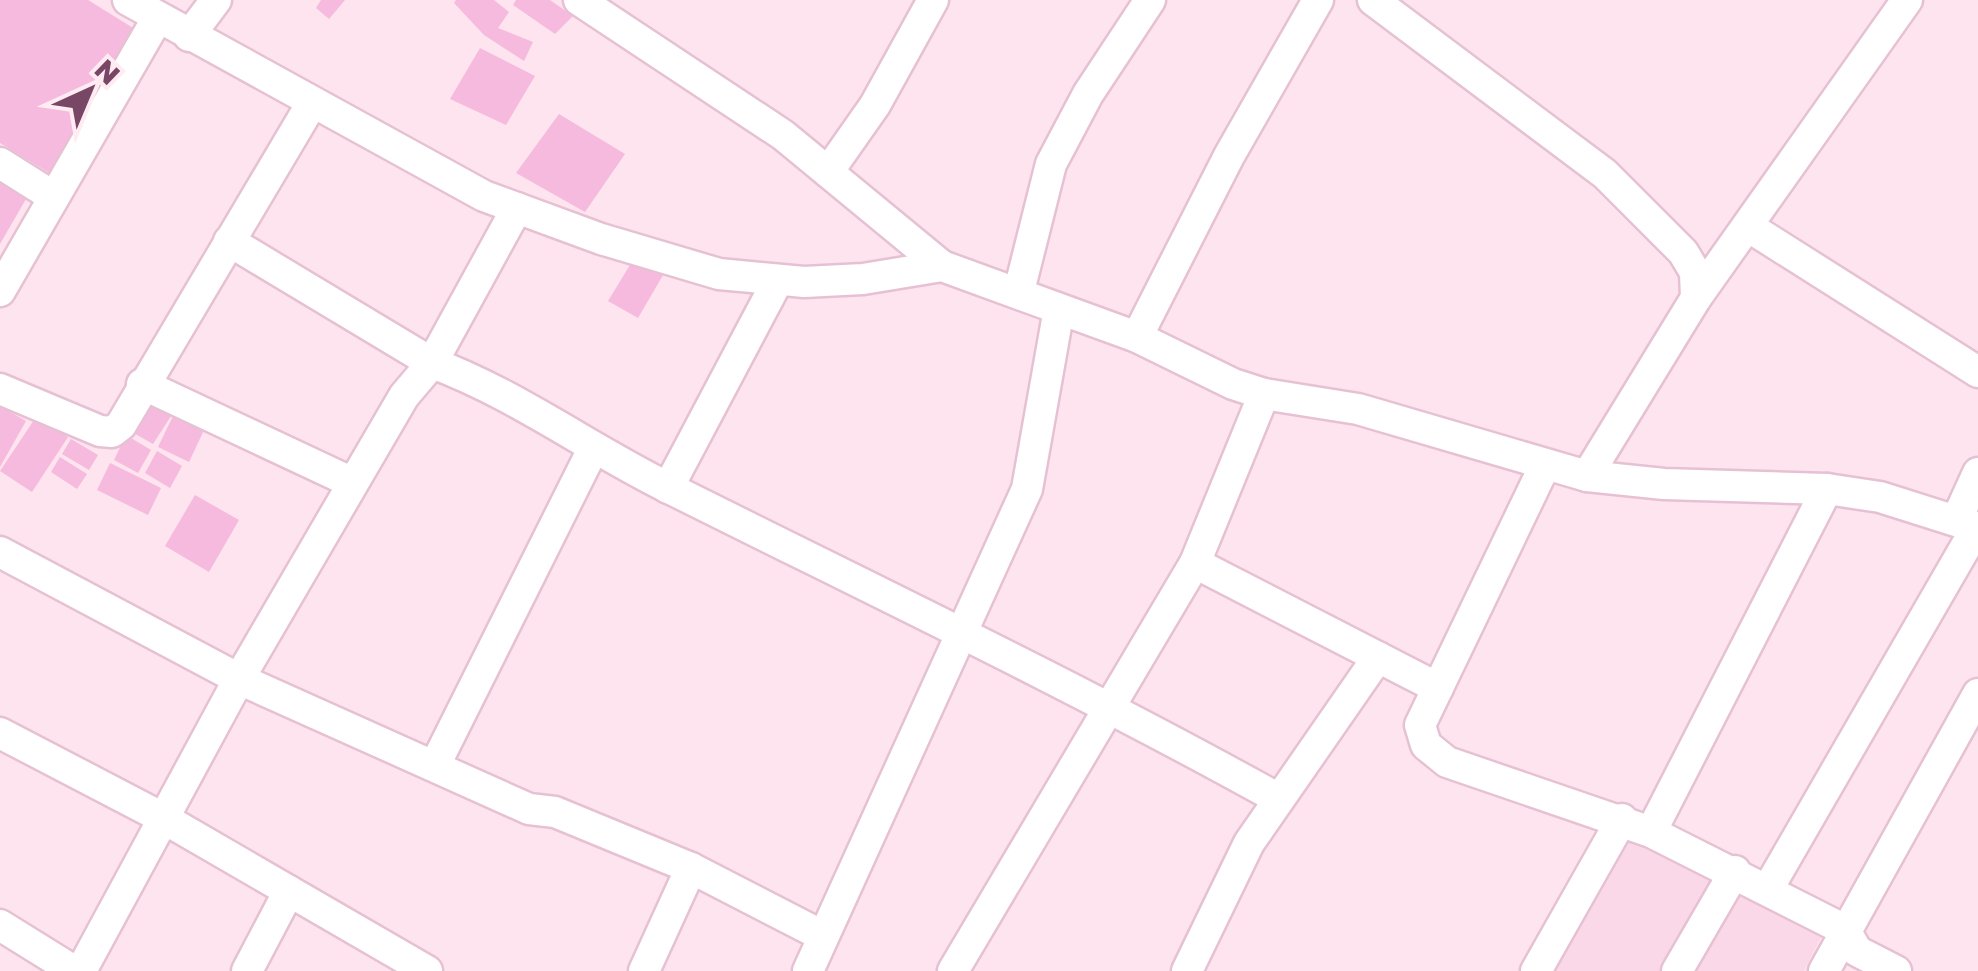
<svg xmlns="http://www.w3.org/2000/svg" width="1978" height="971" font-family="'Golos Text',sans-serif">
<rect width="100%" height="100%" fill="#fee4ee"/>
<g fill="#fbd8e7">
<polygon points="1623,829 1720,879 1673,971 1552,971"/>
<polygon points="1738,886 1825,929 1804,971 1696,971"/>
</g>
<g fill="#f5badd">
<polygon points="0,0 88,0 138,31 51,174 0,143"/>
<polygon points="321,0 345,0 329,19 316,8"/>
<polygon points="456,0 494,0 509,12 498,28 533,42 524,61 484,35 454,3"/>
<polygon points="516,0 550,0 573,16 555,34 513,5"/>
<polygon points="480,48 535,76 506,125 450,99"/>
<polygon points="559,114 625,154 585,212 516,173"/>
<polygon points="0,183 26,199 0,244"/>
<polygon points="633,260 666,270 638,318 608,301"/>
<polygon points="144,397 173,413 153,444 130,431"/>
<polygon points="0,406 26,421 0,467"/>
<polygon points="173,416 204,430 189,462 158,447"/>
<polygon points="36,417 68,437 32,492 0,471"/>
<polygon points="126,435 151,450 138,473 114,460"/>
<polygon points="71,439 98,455 89,470 62,454"/>
<polygon points="157,451 182,466 170,488 145,473"/>
<polygon points="60,457 87,474 77,489 51,472"/>
<polygon points="110,463 161,488 148,515 97,490"/>
<polygon points="195,495 239,520 209,572 165,546"/>
</g>
<g fill="none" stroke-linecap="round" stroke-linejoin="round">
<defs>
<g id="minor">
<polyline points="128,0 484,196 601,239 719,274 804,282 863,279 942,266 1137,337 1233,384 1264,394 1358,409 1587,476 1664,484 1827,489 1880,497 1978,528"/>
<polyline points="579,0 783,135 942,266"/>
<polyline points="1373,0 1605,174 1683,252 1695,272 1696,298 1587,476"/>
<polyline points="189,36 216,0"/>
<polyline points="0,163 54,197"/>
<polyline points="828,172 875,105 933,0"/>
<polyline points="1749,227 1978,372"/>
<path d="M229,241L432,363C514,393 588,448 667,487C871,589 1077,687 1277,798"/>
<polyline points="0,291 157,19"/>
<polyline points="1019,291 1051,164 1088,94 1150,0"/>
<polyline points="1696,298 1907,0"/>
<polyline points="1137,337 1229,156 1318,0"/>
<polyline points="142,384 353,483"/>
<polyline points="0,389 100,431 112,432 121,425 312,103"/>
<polyline points="1545,465 1420,725 1426,745 1447,762 1651,832 1845,930 1857,951 1896,971"/>
<polyline points="668,488 778,280"/>
<polyline points="1957,519 1978,473"/>
<polyline points="0,552 239,679 529,809 555,812 691,868 823,936"/>
<polyline points="1195,563 1438,688"/>
<polyline points="0,733 163,818 427,971"/>
<polyline points="435,765 593,449"/>
<polyline points="1651,832 1827,489"/>
<polyline points="1769,887 1977,527"/>
<polyline points="0,925 74,971"/>
<polyline points="81,971 239,679 404,396 432,363 517,208"/>
<polyline points="247,971 289,891"/>
<polyline points="644,971 691,868"/>
<polyline points="808,971 1027,489 1059,309"/>
<polyline points="953,971 1195,563 1264,394"/>
<polyline points="1187,971 1249,843 1378,657"/>
<polyline points="1536,971 1622,819"/>
<polyline points="1677,971 1735,871"/>
<polyline points="1824,971 1978,694"/>
</g>
</defs>
<use href="#minor" stroke="#e6c1d3" stroke-width="35"/>
<use href="#minor" stroke="#fff" stroke-width="30"/>
</g>
<g transform="translate(90 90) rotate(44)" stroke="#ffecf3" stroke-width="8" paint-order="stroke">
<path d="M0-8L18 38L0 25L-18 38Z" fill="#794766"/>
<text y="-15" font-size="28" font-weight="bold" text-anchor="middle" fill="#794766">N</text>
</g>
</svg>
